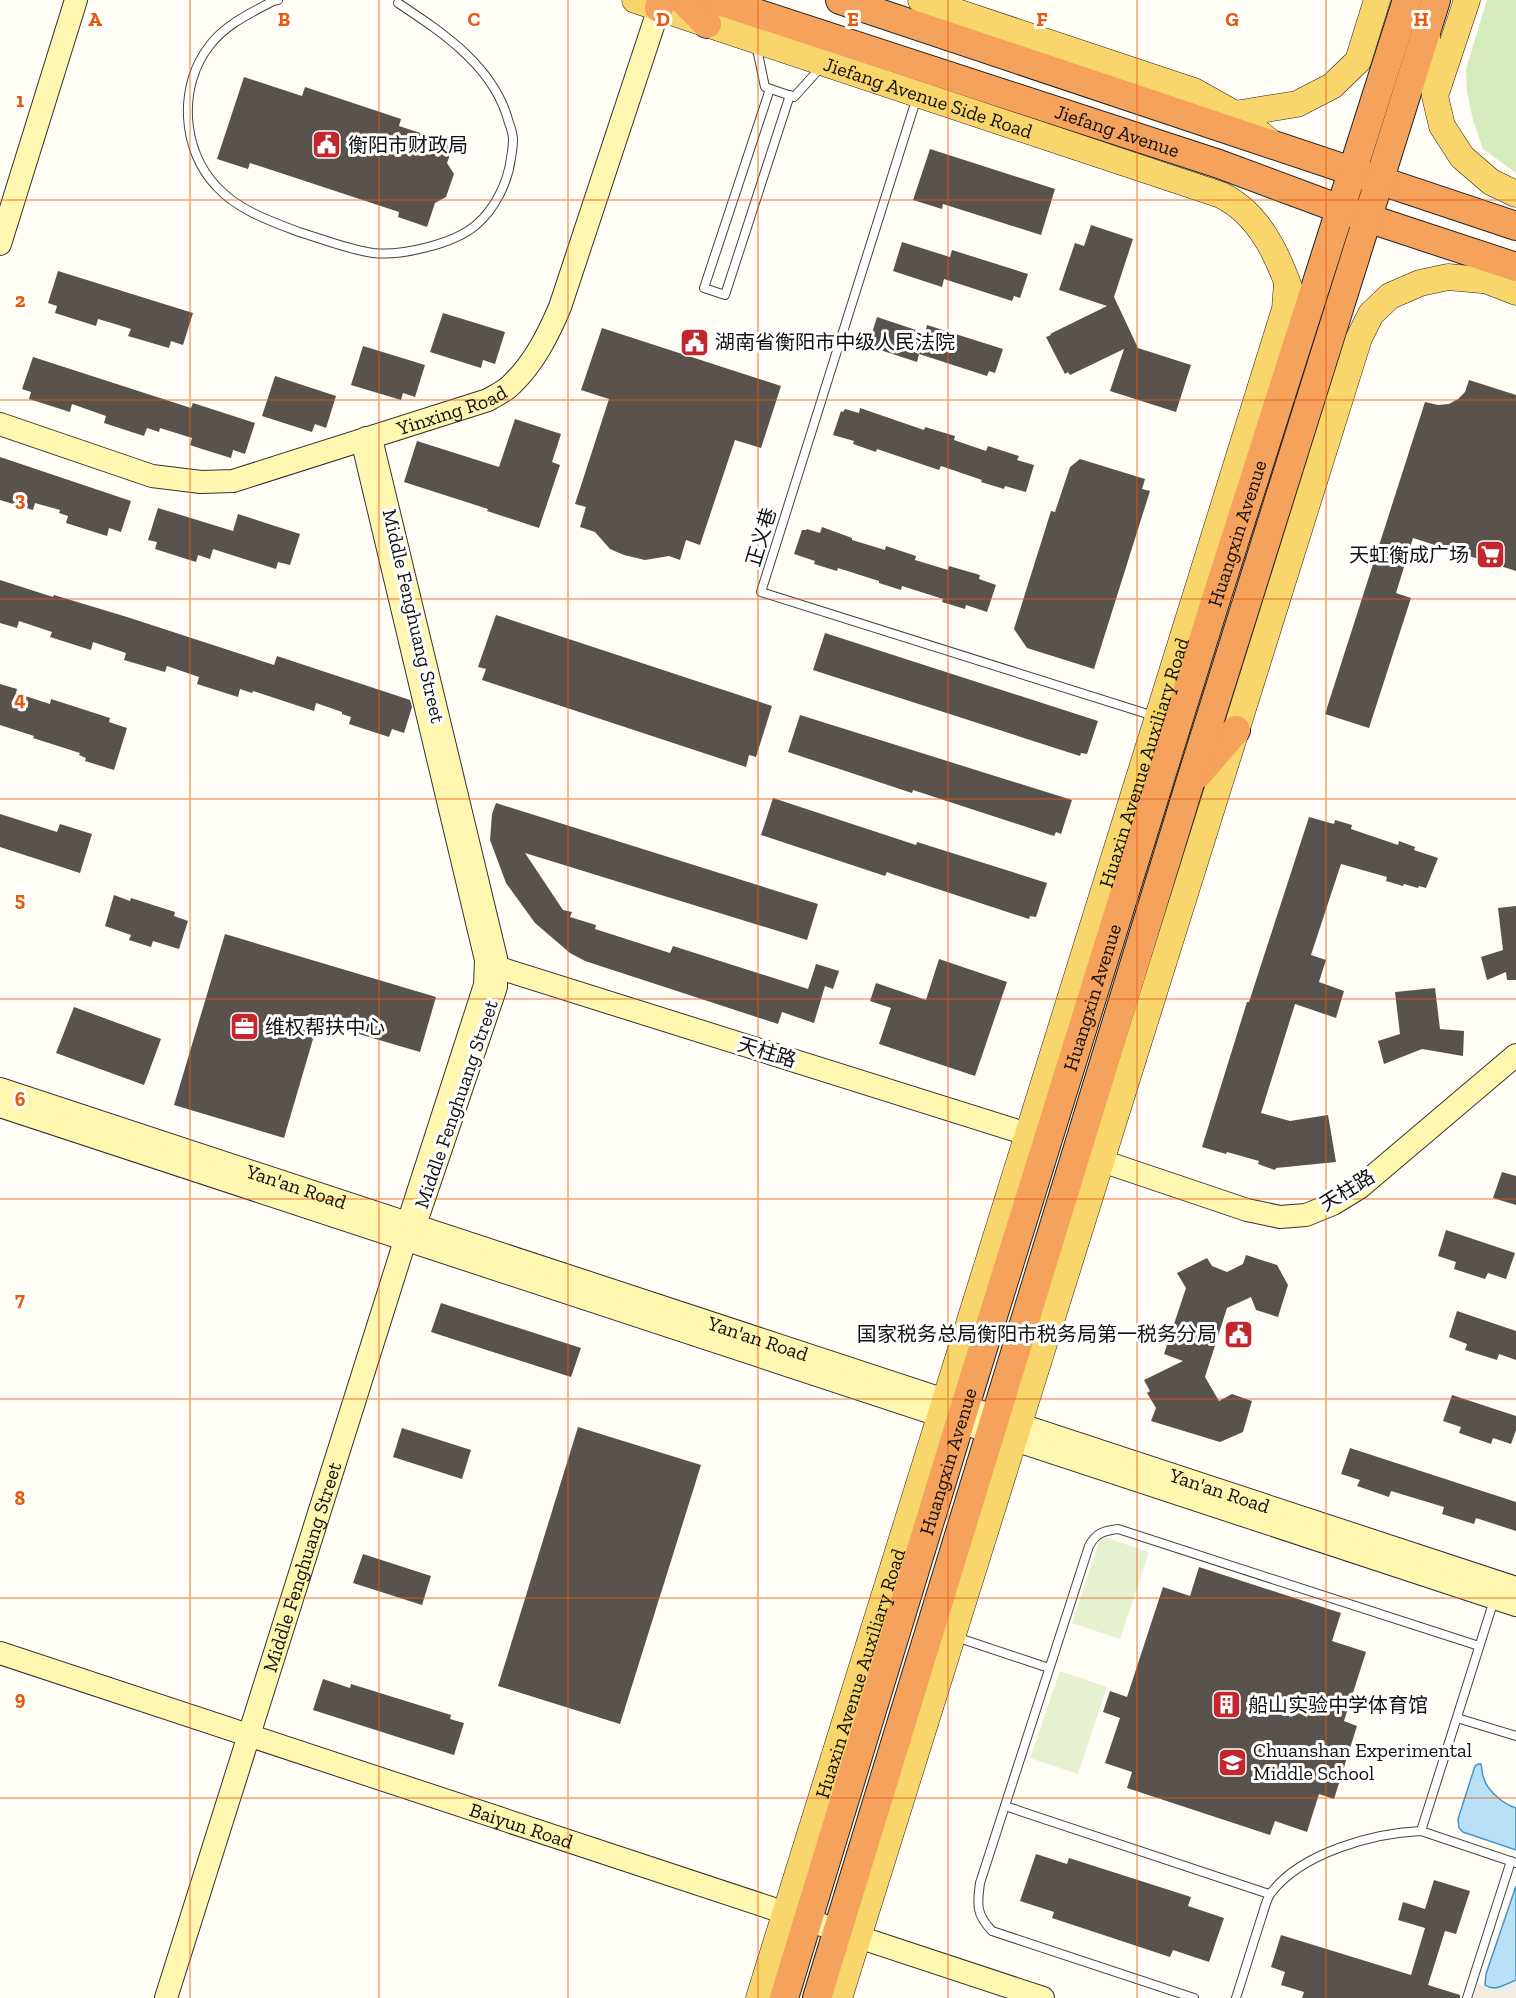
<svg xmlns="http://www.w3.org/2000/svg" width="1516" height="1998" font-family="'Zilla Slab','Noto Sans SC',serif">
<rect width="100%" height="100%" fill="#fffdf5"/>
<polygon fill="#d5ebbd" points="1487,0 1516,0 1516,173 1483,149 1473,120 1467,92 1466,69"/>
<g fill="#e6f2cf">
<polygon points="1101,1536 1149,1552 1120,1639 1072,1623"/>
<polygon points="1060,1671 1107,1687 1078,1774 1030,1758"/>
</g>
<polygon fill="#f1ede2" points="1516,1980 1516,1998 1473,1998 1477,1984 1494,1988"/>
<g fill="#b9e0f7" stroke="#3f96cf" stroke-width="1.5">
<path d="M1478,1764H1481C1482,1769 1482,1774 1484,1779C1488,1791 1503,1804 1516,1808V1850L1463,1832L1459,1828L1458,1819L1475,1766Z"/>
<path d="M1516,1886V1980C1506,1984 1495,1992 1485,1985L1486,1974Z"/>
</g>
<g fill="#5a524d">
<polygon points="244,77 302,96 305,87 401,119 399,126 454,144 447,163 454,174 446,197 435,203 427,227 398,217 399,212 250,163 248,169 217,159"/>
<polygon points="930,149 1055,189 1041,235 943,204 942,209 913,200"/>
<polygon points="1091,225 1133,239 1114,297 1138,348 1191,365 1176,412 1110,391 1124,349 1070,375 1068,372 1065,374 1046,337 1051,335 1050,334 1107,306 1059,290 1075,243 1084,246"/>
<polygon points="902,242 950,257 952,250 1028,274 1020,298 1014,296 1012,301 944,279 942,287 893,271"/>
<polygon points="58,271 193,313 183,345 171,341 169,348 128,336 131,329 112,323 98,319 96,326 55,313 57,306 48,303"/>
<polygon points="443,313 505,332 495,364 483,360 481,368 430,352"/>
<polygon points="877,317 925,333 927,325 1003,349 995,373 989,371 987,376 919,354 917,362 868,346"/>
<polygon points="602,328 781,386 761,448 735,440 700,545 686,540 680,560 669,556 645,560 624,555 610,549 595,532 580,527 586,507 575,504 609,399 581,390"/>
<polygon points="363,346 425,365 415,397 403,393 401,400 351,385"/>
<polygon points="33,357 191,408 193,403 255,423 245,454 233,450 231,458 202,449 190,445 192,438 160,428 159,432 147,428 144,436 104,423 106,416 72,404 70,412 29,399 31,392 22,389"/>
<polygon points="275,376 336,396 326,428 315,424 312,432 262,416"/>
<polygon points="1469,380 1516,395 1516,571 1413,538 1396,593 1411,598 1369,728 1325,714 1425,402 1438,405 1449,404 1458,399 1465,392"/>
<polygon points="860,408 924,430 925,427 955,436 954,440 986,451 988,446 1019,456 1017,460 1034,465 1026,492 1005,486 1004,489 981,482 982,480 941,466 939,470 877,449 876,452 853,444 854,441 833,435 841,411 843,412 845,409 859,413"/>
<polygon points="515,419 561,434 552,462 560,465 539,528 487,511 488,509 404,482 417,441 499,467"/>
<polygon points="0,457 131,501 121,532 109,528 107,536 66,523 68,516 59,513 60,510 35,503 33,510 0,500"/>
<polygon points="1080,459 1145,479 1142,489 1150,491 1094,669 1027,648 1014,629 1051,511 1055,512 1070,467"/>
<polygon points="158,508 233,531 238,514 300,534 290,565 278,562 276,569 213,549 210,559 198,555 196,562 155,549 157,542 148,540"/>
<polygon points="822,527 852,538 852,540 885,550 886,546 916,556 915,560 948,570 949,566 980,575 979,579 996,585 987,612 966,605 965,609 942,602 943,599 902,586 901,590 879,583 879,581 838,568 837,571 814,564 815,561 794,554 802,530 806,530 807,529 820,533"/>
<polygon points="0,580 53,597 54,595 127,617 274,665 277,656 410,700 412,707 404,733 392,729 389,737 349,724 351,717 342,714 342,712 316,703 314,711 253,691 252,693 240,689 238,697 197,684 199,677 167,666 165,672 124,660 126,653 93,642 91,650 50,637 52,632 19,621 17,628 0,623"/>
<polygon points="496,615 772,706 756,757 749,755 746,767 482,680 486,669 478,667"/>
<polygon points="825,633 1098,721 1087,754 1081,753 1080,756 813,670"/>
<polygon points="0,684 17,689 16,693 50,704 51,699 110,718 109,722 127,728 114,770 85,761 86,758 79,755 80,753 33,738 34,736 0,725"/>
<polygon points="800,715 1072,800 1061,834 1056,832 1054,836 913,790 912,793 788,752"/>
<polygon points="773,798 916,845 917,842 1047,883 1036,917 1030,916 1029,919 892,874 887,872 885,876 761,835"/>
<polygon points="496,803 818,904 807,940 525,853 563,910 572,912 570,917 596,925 595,929 670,953 673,946 808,989 816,964 839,971 833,989 825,986 814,1023 782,1012 778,1024 585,961 570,953 535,923 506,883 490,840 492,814"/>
<polygon points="0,814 57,832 60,824 92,834 80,873 0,847"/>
<polygon points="1309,817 1334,824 1335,820 1352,825 1351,829 1398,845 1399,841 1415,847 1414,850 1438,858 1426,888 1419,886 1418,888 1404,884 1403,886 1386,881 1387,877 1341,864 1311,955 1326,960 1319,982 1344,991 1336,1018 1295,1004 1261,1113 1290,1121 1328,1115 1336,1162 1276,1168 1275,1170 1258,1164 1259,1161 1227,1152 1226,1154 1202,1147 1247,1002 1249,1002"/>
<polygon points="114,895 130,901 131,898 175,912 174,916 188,921 179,949 153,941 151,947 129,940 131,935 105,926"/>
<polygon points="1516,906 1516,980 1507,980 1506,972 1487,980 1481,957 1503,950 1498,908"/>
<polygon points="225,934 436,997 420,1052 318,1022 284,1138 174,1105"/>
<polygon points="939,959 1007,982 975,1076 879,1044 891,1008 870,1001 876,983 926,1000"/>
<polygon points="1435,988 1440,1029 1464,1031 1463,1056 1422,1049 1384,1064 1378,1041 1400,1034 1395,992"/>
<polygon points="74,1007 161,1039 144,1085 56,1053"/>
<polygon points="1502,1172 1516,1176 1516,1205 1493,1198"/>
<polygon points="1446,1230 1515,1253 1506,1279 1488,1273 1485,1279 1454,1269 1456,1262 1438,1256"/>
<polygon points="1246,1255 1277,1265 1288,1285 1278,1317 1256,1310 1251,1297 1227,1308 1205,1377 1219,1401 1232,1394 1252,1401 1243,1432 1220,1442 1151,1421 1156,1408 1147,1393 1150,1391 1144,1380 1183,1361 1164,1354 1186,1288 1177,1273 1207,1258 1212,1266 1227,1272 1243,1264"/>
<polygon points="441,1303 581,1348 571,1377 431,1332"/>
<polygon points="1457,1311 1516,1331 1516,1360 1499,1354 1497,1360 1465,1350 1467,1344 1449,1337"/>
<polygon points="1452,1395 1516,1416 1516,1430 1511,1444 1493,1438 1491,1444 1459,1433 1461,1427 1443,1421"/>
<polygon points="578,1427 701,1465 620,1724 498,1686"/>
<polygon points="402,1428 471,1450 462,1479 393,1457"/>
<polygon points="1350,1448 1516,1502 1516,1531 1476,1518 1474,1524 1442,1514 1444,1507 1391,1491 1389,1497 1357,1486 1360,1480 1341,1474"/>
<polygon points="363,1554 431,1576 422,1605 353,1583"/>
<polygon points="1199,1567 1341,1613 1332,1641 1366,1652 1344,1721 1357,1726 1334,1799 1319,1794 1307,1832 1275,1821 1270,1835 1127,1788 1132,1772 1105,1763 1120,1718 1103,1712 1110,1691 1127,1697 1163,1587 1190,1596"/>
<polygon points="323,1679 350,1688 351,1684 451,1715 450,1719 464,1723 454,1755 313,1710"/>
<polygon points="1036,1854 1067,1864 1069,1858 1191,1897 1188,1906 1224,1918 1209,1962 1173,1950 1170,1957 1052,1918 1054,1912 1020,1901"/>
<polygon points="1434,1880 1470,1891 1456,1934 1445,1931 1428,1985 1460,1995 1460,1998 1302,1998 1304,1992 1281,1985 1285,1972 1271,1967 1281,1935 1411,1975 1425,1928 1398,1920 1403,1902 1425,1909"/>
</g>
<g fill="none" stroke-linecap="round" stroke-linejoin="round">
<defs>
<g id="lane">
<path d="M278,0L273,1C251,13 226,24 210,45C178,85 181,150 217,187C238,210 270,221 299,232C322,239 350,250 373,253C402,256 454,244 476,225C495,209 508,182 511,158C512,152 513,146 513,140C513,135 511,128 509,123C495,67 443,33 398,3"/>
<polyline points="756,44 765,87 794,97 822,66"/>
<polyline points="770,89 704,288 725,295 790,95"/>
<polyline points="917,97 761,592 1154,716"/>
<polyline points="956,1637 1049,1668"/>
<polyline points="1457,1718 1516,1736"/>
<polyline points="1005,1806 1269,1894"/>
<polyline points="1421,1831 1494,1600"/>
<path d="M1194,1998L992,1931C976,1914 977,1905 980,1883L1089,1546C1096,1533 1103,1531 1118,1529L1479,1646"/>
<path d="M1236,1998C1244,1972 1253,1945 1261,1919C1264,1911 1266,1899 1271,1893C1301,1853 1373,1833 1421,1831L1516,1863"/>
<polyline points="1467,1998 1511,1861"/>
</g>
<g id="secondary">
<polyline points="0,244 76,0"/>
<path id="s1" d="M0,424L152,476L201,482L233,481L488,400C496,395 506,391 512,384C534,363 548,335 560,307L659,8"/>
<polygon points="366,438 373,447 496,958 496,987 417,1219 411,1224 410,1217 485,985 486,960 364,448"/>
<polyline points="486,966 496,967 1043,1139"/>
<path id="s2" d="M0,1089L1516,1588"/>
<polyline points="0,1106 1516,1605"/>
<polyline points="1084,1155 1247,1210 1280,1217 1306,1215 1333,1204 1359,1188 1516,1055"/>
<path id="s3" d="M0,1653L1043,1998"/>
<path id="s4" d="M166,1998L403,1247L407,1240"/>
</g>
<g id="primary">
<path id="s5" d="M635,0L1221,195C1260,214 1279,257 1292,296"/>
<polyline points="921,0 1194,91 1235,114 1268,140"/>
<polyline points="1426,31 1435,96 1442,126 1462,157 1491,182 1516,194"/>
<polyline points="1437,90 1467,0"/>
<polyline points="1224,114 1235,114 1297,104 1332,86 1358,61 1377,0"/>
<polyline points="1480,278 1516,292"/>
<path id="s6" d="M759,1998L1285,309L1287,282"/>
<polyline points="839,1998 1359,338 1371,314 1390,296 1420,283 1448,277 1482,280 1516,272"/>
</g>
<g id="highway">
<polyline points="683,0 707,24"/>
<path id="s7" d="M716,0L1219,164L1340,209L1516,267"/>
<polyline points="840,0 1516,226"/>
<polyline points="659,8 661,0"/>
<polyline points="1198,774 1236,730"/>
<path id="s8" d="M784,1998L965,1406L1216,599L1407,0"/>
<polyline points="817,1998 1190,783 1436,0"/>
</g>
</defs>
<use href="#lane" stroke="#444" stroke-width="10"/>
<use href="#secondary" stroke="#333" stroke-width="24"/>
<use href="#primary" stroke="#222" stroke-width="27"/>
<use href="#highway" stroke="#222" stroke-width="30"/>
<use href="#lane" stroke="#fff" stroke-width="8"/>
<use href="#secondary" stroke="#fff6b0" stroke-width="22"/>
<use href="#primary" stroke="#f9d66b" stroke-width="26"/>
<use href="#highway" stroke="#f5a25d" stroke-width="28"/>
</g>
<path fill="none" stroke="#e8590c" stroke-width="1.5" stroke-opacity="0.55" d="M190,0V1998M379,0V1998M568,0V1998M758,0V1998M948,0V1998M1137,0V1998M1326,0V1998M0,200H1516M0,400H1516M0,599H1516M0,799H1516M0,999H1516M0,1199H1516M0,1399H1516M0,1598H1516M0,1798H1516"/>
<defs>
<symbol id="civic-square" viewBox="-11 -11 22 22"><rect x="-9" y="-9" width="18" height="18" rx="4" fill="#c4262e" stroke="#fff"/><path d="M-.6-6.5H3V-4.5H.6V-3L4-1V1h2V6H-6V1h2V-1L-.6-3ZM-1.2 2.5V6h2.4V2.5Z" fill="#fff"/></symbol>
<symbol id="supermarket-square" viewBox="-11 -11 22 22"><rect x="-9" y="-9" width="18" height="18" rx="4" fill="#c4262e" stroke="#fff"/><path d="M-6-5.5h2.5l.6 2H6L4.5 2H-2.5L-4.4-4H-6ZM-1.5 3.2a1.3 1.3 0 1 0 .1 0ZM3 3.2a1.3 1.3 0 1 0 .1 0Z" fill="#fff"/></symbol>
<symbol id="office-square" viewBox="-11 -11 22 22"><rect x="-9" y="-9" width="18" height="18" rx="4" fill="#c4262e" stroke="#fff"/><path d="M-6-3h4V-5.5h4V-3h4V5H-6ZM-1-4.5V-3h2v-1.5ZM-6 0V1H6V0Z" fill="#fff"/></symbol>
<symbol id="building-square" viewBox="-11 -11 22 22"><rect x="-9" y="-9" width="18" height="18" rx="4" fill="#c4262e" stroke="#fff"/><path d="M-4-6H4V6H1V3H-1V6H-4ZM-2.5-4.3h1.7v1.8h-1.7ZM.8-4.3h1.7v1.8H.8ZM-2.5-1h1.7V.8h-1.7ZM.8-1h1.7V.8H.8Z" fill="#fff"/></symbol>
<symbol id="school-square" viewBox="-11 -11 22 22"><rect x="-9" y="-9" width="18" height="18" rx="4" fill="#c4262e" stroke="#fff"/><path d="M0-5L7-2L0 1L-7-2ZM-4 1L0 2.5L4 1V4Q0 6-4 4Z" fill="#fff"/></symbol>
</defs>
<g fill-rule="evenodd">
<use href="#civic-square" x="310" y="128" width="33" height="33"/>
<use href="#civic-square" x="678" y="326" width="33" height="33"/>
<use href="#supermarket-square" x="1474" y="538" width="33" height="33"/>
<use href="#office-square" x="228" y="1010" width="33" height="33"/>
<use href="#civic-square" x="1222" y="1318" width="33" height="33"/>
<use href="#building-square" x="1210" y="1688" width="33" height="33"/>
<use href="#school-square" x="1216" y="1746" width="33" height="33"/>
</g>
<g text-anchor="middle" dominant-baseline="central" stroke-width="6" stroke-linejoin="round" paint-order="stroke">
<g font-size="20" fill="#111" stroke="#fff">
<text stroke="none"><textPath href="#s5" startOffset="309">Jiefang Avenue Side Road</textPath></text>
<text stroke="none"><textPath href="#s7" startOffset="422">Jiefang Avenue</textPath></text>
<text stroke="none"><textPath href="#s1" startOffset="472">Yinxing Road</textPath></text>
<text stroke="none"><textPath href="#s8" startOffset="1533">Huangxin Avenue</textPath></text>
<text transform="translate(761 537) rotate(-73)">正义巷</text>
<text transform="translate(414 616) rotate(77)">Middle Fenghuang Street</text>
<text stroke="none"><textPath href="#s6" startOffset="1294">Huaxin Avenue Auxiliary Road</textPath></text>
<text stroke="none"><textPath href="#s8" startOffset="1047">Huangxin Avenue</textPath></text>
<text transform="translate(767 1052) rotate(17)">天柱路</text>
<text transform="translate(456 1104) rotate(-71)">Middle Fenghuang Street</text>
<text stroke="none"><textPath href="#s2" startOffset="312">Yan'an Road</textPath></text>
<text transform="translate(1347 1190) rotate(-32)">天柱路</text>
<text stroke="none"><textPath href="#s2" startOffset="798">Yan'an Road</textPath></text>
<text stroke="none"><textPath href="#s8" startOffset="561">Huangxin Avenue</textPath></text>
<text stroke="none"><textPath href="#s2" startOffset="1284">Yan'an Road</textPath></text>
<text stroke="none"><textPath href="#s4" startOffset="452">Middle Fenghuang Street</textPath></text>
<text stroke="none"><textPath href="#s6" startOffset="340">Huaxin Avenue Auxiliary Road</textPath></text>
<text stroke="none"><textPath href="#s3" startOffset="549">Baiyun Road</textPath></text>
</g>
<g font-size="20" fill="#111" stroke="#fff" text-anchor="start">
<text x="348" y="145">衡阳市财政局</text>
<text x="715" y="342">湖南省衡阳市中级人民法院</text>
<text x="1469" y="555" text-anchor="end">天虹衡成广场</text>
<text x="265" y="1027">维权帮扶中心</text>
<text x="1217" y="1334" text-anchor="end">国家税务总局衡阳市税务局第一税务分局</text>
<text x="1248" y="1705">船山实验中学体育馆</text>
<text x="1253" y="1750">Chuanshan Experimental<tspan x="1253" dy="23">Middle School</tspan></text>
</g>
</g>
<g font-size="20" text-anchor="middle" font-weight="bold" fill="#e8590c" stroke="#fff" stroke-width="6" stroke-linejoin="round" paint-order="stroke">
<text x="95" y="26">A</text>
<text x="284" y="26">B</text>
<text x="474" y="26">C</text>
<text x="663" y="26">D</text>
<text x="853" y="26">E</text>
<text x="1042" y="26">F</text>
<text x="1232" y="26">G</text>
<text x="1421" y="26">H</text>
<text x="20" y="107">1</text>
<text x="20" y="307">2</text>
<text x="20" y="506">3</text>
<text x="20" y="706">4</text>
<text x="20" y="906">5</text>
<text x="20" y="1106">6</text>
<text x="20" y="1306">7</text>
<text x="20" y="1505">8</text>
<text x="20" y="1705">9</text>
</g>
</svg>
